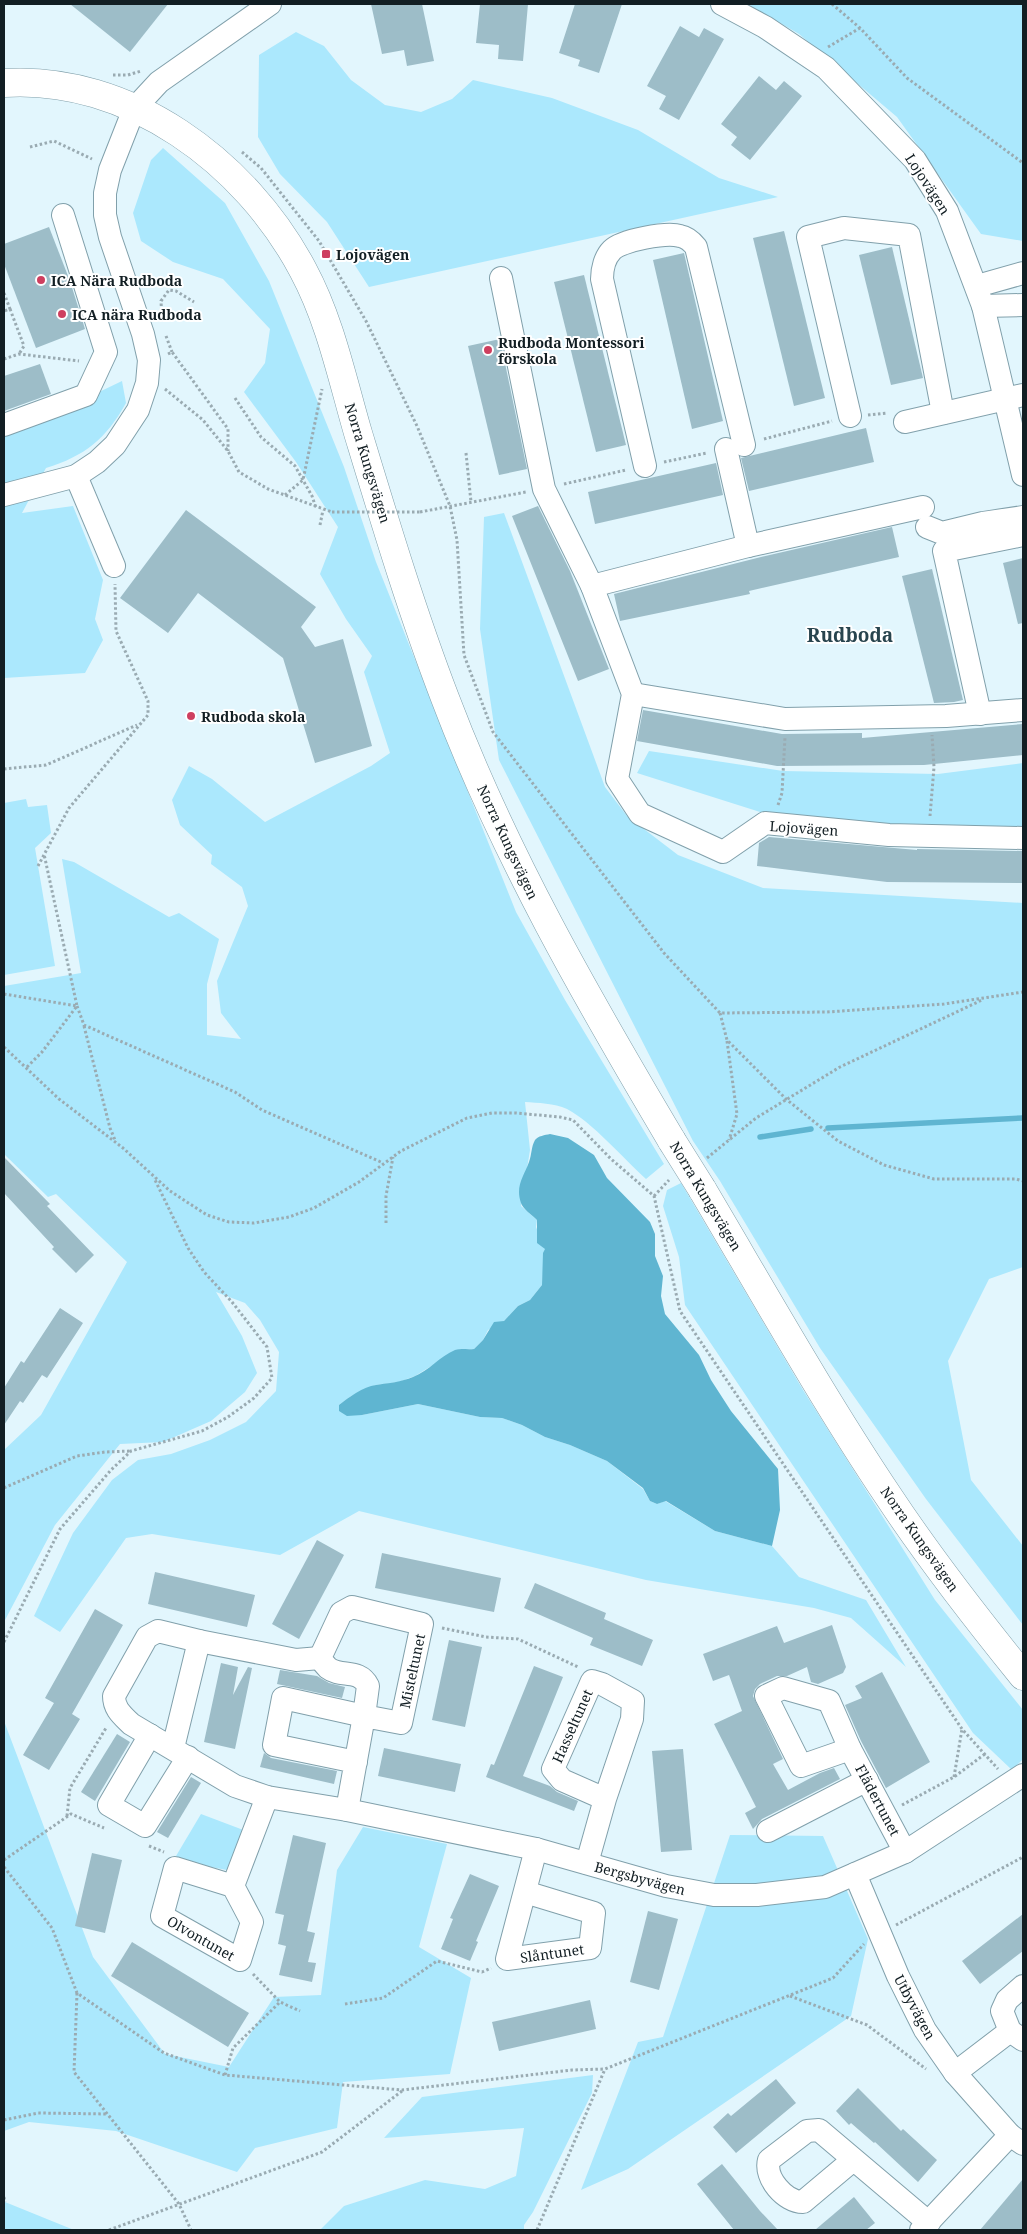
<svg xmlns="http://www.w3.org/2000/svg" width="1027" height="2234" font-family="'Noto Serif',serif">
<rect width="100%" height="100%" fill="#e2f6fd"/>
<g fill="#abe8fd">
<polygon points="748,4 1023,4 1023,241 981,234 897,117 799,34"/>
<polygon points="296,32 324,46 351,80 385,105 421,112 452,99 473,80 552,98 638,130 719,178 778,197 369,287 327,222 280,174 258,137 259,55"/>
<path d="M163,148L225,203L269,281L344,467L376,562L516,912L565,1000L664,1164L646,1179C624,1159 592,1122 567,1109C554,1103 538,1103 525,1102L530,1150L521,1206L537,1220L536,1227L545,1249L542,1285L530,1300L518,1306L504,1321L488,1330L483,1340L474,1349H459L415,1376L399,1382L376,1385L351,1396L339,1405V1411L362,1415L418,1404L480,1417L502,1418L522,1425L545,1437L570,1445L607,1461L643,1489L650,1501L657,1504L665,1501L715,1531L772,1546L799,1577L866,1600L906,1667L851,1618L814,1608L646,1580L359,1511L280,1555L152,1534L126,1538L60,1632L34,1616L73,1533L112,1480L138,1460L171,1454L210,1440L246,1422L276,1391L279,1352L260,1320L245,1303L216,1292L242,1336L257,1373L245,1392L211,1421L163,1442L120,1444L55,1525L4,1622V1450L41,1415L127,1262L56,1194L48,1197L4,1154V986L81,973L62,859L74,862L169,917L179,913L219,939L207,984V1035L241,1039L221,1013L217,981L248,906L242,887L211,864L212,855L180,825L172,800L189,766L212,779L265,822L371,766L390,753L364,672L372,656L346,619L320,574L338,527L296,462L244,392L265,363L270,329L223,279L173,262L141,241L133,213L151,160Z"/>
<path d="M122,381L126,403C106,439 85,456 46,468L22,513L73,506L103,580L95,619L103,640L85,673L4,678V433L70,406Z"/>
<polygon points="504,513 605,787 627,816 678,855 763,888 1023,903 1023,1267 989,1279 948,1361 971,1480 1023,1546 1023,1625 926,1499 820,1348 720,1181 693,1141 499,760 480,629 484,517"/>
<polygon points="649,751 783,771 938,774 1023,763 1023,826 934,828 776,817 637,773"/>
<polygon points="26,799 28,807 47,805 51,833 35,848 55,966 4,975 4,803"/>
<polygon points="681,1183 803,1390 935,1600 1023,1710 1023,1759 1012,1770 973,1733 685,1305 679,1257 663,1206 667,1190"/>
<polygon points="4,1721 93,1957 165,2054 229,2067 274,1997 321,1995 337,1870 363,1827 447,1844 419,1947 471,1978 450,2074 343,2082 337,2128 255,2148 237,2172 116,2131 29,2122 4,2131"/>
<polygon points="201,1814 246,1831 232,1871 185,1862 176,1856"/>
<polygon points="730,1835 823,1836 868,1939 851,2016 628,2169 581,2190 638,2042 663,2037"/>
<polygon points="593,2075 592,2093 533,2212 524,2225 524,2230 320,2230 344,2206 425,2180 485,2189 516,2176 524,2128 384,2138 422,2097"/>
<polygon points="5,2202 74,2230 4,2230"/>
</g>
<path fill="#5fb5d1" d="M550,1134L568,1138L594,1155L607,1178L650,1222L655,1234V1256L663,1276L661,1296L665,1314L699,1355L711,1380L731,1411L778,1469L780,1510L772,1546L715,1531L666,1501L657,1504L650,1501L643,1488L607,1461L570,1445L545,1437L522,1425L502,1418L480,1417L418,1404L362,1415L347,1416L339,1411V1405C349,1397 363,1387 376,1385C389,1383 401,1382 413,1377C429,1371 440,1356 455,1350C461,1348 467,1350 474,1349L483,1340L494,1322L504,1321L518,1306L530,1300L542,1285L543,1253L545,1249L537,1243V1220C532,1215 523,1209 521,1203C515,1186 524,1176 529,1162C532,1154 531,1147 535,1140C538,1136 545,1135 550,1134Z"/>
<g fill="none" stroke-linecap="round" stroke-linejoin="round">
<g stroke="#5fb5d1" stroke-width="5.5">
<polyline points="828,1128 1023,1118"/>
<polyline points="760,1137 811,1129"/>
</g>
</g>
<g fill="#9dbdc8">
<polygon points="70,4 168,4 130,52"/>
<polygon points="371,4 422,4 434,61 407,66 404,50 382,54"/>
<polygon points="480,4 528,4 523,61 498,59 499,45 476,43"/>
<polygon points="575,4 622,4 599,73 578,66 580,60 559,53"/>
<polygon points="680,26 699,37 704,28 724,39 679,120 659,109 666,96 647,86"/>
<polygon points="759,76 776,90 784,81 802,96 750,160 731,145 737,137 721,124"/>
<polygon points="49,227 70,281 85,329 36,348 4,264 4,244"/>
<polygon points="784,231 825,398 794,406 753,238"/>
<polygon points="892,247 923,378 891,385 859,255"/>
<polygon points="684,253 723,421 692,429 653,260"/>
<polygon points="584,275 626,445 596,452 554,282"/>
<polygon points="500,339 527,469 499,475 468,346"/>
<polygon points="40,364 51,394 4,411 4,376"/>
<polygon points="866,428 874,462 749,491 741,458"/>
<polygon points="716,463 723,495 595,524 588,492"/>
<polygon points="538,506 570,571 609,669 578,681 512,516"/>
<polygon points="186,510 316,607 301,627 315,647 343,639 372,746 315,763 283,658 198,593 168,633 120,598"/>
<polygon points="892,527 899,557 749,591 750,594 620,621 614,594 761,557"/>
<polygon points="1023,558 1023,623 1018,624 1003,563"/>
<polygon points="932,569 963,700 954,702 934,703 902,576"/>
<polygon points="643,710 782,734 862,733 862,738 1023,724 1023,755 924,765 777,766 637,741"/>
<polygon points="769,837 917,850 917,849 1023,851 1023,883 887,882 757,866 759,843"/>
<polygon points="4,1157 50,1204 47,1206 94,1255 76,1273 52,1249 54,1247 4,1193"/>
<polygon points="60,1308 83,1323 47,1378 42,1375 23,1403 20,1401 4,1425 4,1388 21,1361 24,1363"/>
<polygon points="317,1540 344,1555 299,1639 272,1624"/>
<polygon points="382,1553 501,1578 494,1612 375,1588"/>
<polygon points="155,1572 255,1595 247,1627 148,1604"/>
<polygon points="535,1583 606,1613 604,1619 653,1640 642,1666 590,1645 593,1638 524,1608"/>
<polygon points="95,1609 123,1625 72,1714 80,1719 49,1770 23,1755 54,1703 45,1698"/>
<polygon points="832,1625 846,1667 843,1673 818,1684 811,1682 807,1667 787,1676 777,1676 760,1684 755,1689 753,1696 783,1759 773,1764 788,1790 820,1773 834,1768 840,1779 762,1819 753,1829 745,1813 756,1807 714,1724 742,1711 729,1675 713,1681 703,1654 777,1626 784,1643"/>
<polygon points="449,1640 482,1647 465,1727 432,1720"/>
<polygon points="221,1663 238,1667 233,1695 248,1667 252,1668 235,1749 204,1742"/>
<polygon points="534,1666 563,1677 523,1776 550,1786 557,1792 578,1801 574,1811 486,1777 491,1764 494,1765"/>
<polygon points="280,1670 317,1676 329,1683 345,1687 342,1698 277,1684"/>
<polygon points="882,1672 930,1762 886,1788 861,1741 845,1705 862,1698 855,1686"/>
<polygon points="117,1734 130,1742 95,1801 81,1792"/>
<polygon points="384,1748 461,1764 455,1792 378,1776"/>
<polygon points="683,1749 692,1850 661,1852 652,1751"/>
<polygon points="264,1753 271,1758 337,1771 334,1784 260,1767"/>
<polygon points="191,1777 201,1783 168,1838 157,1832"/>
<polygon points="293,1835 326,1843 307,1931 315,1933 308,1962 316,1963 312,1982 279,1975 286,1946 278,1944 284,1915 275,1913"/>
<polygon points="92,1853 122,1860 105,1933 75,1926"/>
<polygon points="470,1874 499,1886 476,1941 478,1942 470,1961 441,1949 453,1919 450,1918"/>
<polygon points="648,1911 678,1919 659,1990 630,1982"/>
<polygon points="1023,1914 1023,1951 980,1984 962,1961"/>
<polygon points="132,1942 249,2013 228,2047 111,1976"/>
<polygon points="590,2000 596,2029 499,2051 492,2022"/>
<polygon points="776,2079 796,2103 736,2153 713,2127 728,2113 731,2116"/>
<polygon points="858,2088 901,2131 903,2129 937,2160 918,2182 875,2142 874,2143 851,2123 849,2125 836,2111"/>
<polygon points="722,2164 760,2211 778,2230 734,2230 697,2184"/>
<polygon points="1023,2179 1023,2230 980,2230"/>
<polygon points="854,2197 875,2223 866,2230 815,2230"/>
</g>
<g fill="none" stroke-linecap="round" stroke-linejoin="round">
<defs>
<g id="minor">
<polyline points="722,4 765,27 826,68 915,160 947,211 983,306 1023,475"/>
<polyline points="501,278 544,489 592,586 633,694 617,779 640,814 723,852 765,823 889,835 1023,838"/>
<polyline points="977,286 1023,273"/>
<polyline points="983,306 1023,305"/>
<polyline points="850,416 808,237 844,228 909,235 943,413"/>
<polyline points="905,422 1023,395"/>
<polyline points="4,425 86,395 106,352 63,215"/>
<polyline points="726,449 748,546"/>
<path d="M645,466L602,279C602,269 605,257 612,250C622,240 667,232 680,236C686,237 692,242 696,247L744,445"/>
<polyline points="76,476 114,566"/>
<polyline points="4,495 76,476 97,462 115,445 138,410 147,383 149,360 143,334 110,237 105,215 105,193 110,170 134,109 159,82 270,4"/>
<polyline points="927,527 942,533 983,523 1023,517"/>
<polyline points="592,586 748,546 923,507"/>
<polyline points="633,694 785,719 946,716 1023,710"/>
<polyline points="980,714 944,551 1023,535"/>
<polyline points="199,1641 296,1660 320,1658"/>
<polygon points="783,1688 829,1701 850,1749 801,1766 766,1696"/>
<polyline points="150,1735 109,1805 145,1826 188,1757"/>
<path d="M173,1748L199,1641L158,1631L147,1637L114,1696C114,1709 122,1715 131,1724L235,1786L267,1797L347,1810L536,1849L666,1886L714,1895H757L825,1887L905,1852L1023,1775"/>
<polyline points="850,1749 905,1852"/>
<path d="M347,1810L364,1716L401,1723L422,1624L352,1607L341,1613L320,1658C322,1661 325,1665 328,1668C341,1678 359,1668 368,1686L364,1716L283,1698L274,1745L356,1762"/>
<polyline points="768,1831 867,1780"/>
<polyline points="587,1863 605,1799 632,1719 633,1701 602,1684 592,1681 553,1769 562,1780 605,1799"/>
<polyline points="855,1874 898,1976 925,2030 955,2073 1010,2135 1023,2144"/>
<polyline points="233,1886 252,1922 240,1960 162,1916 175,1868 233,1886 267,1797"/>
<polyline points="525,1892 594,1913 590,1948 507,1959 536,1849"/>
<polyline points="1023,1986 1007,2000 1002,2011 1010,2031 1023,2040"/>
<polyline points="955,2073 1010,2031"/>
<path d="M853,2160L803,2202C785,2202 764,2178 769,2160L807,2131L819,2130L929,2223"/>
<polyline points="921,2230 1010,2135"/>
</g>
<g id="major">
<path d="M4,83C129,75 246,162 303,270C330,320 342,378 358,433C385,522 412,612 445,698C504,854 587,998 672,1141"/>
<path d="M702,1189C763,1292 822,1397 889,1497C930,1559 976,1618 1023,1676"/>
</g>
</defs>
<use href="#minor" stroke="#81a0ab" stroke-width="24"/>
<use href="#major" stroke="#81a0ab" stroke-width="29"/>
<g stroke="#9aabb2" stroke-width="3" stroke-dasharray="2.5 2.5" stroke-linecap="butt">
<polyline points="832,4 860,28 907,78 1023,163"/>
<polyline points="828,47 860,28"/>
<polyline points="113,75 128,75 141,71"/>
<polyline points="30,147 54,141 92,159"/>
<polyline points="242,152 261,168 319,241 366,321 417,426 450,506 457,540 464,655 493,732 664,953 720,1013 827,1012 944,1004 1023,992"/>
<polyline points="4,293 10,309 4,311"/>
<polyline points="10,309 24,346 19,354"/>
<polyline points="162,321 161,301 169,290 176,291 194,302"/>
<polyline points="166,336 172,352"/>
<polyline points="168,354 172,352 228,429 228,451"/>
<polyline points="4,359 19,354 79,361"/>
<polyline points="165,389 203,420 228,451 239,472 268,489 332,512"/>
<polyline points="235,398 261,437 295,466 312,496 316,508"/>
<polyline points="868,415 887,413"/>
<polyline points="764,439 832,421"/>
<polyline points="466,453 471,502"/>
<polyline points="664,462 707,453"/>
<polyline points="564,484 626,470"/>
<polyline points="285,495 303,480 322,389"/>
<polyline points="420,512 526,492"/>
<polyline points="320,525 323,510"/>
<polyline points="4,769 46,765 137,725"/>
<polyline points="778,805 782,793 785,737"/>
<polyline points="930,816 934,767 932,735"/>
<polyline points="38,866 69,808 148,715 148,701 116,631 115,584"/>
<polyline points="4,994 77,1006 44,854"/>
<polyline points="77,1006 84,1025 235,1092 262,1110 383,1163"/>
<polyline points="720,1013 727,1040 786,1099 838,1141 884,1165 934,1179 1016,1179 1023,1181"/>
<polyline points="84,1026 110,1128 115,1140"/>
<polyline points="727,1041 737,1114 729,1140"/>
<polyline points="4,1047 59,1099 123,1148 170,1191 207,1215 229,1222 254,1223 289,1217 314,1208 359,1182 401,1151 467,1118 492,1113 516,1113 560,1117 573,1120 611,1159 654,1196 680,1311 962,1729 998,1769"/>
<polyline points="27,1067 42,1052 77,1006"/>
<polyline points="707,1158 756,1118 840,1067 982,1000"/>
<polyline points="654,1196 669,1180"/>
<polyline points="386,1223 386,1196 393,1157"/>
<polyline points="4,1488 77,1456 105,1452 131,1451"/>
<polyline points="442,1628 486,1637 518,1639 578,1667"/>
<polyline points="4,1642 60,1529 111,1470 131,1451 202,1431 228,1417 254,1398 272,1378 267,1347 232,1302 204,1272 188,1248 154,1178"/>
<polyline points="954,1777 962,1729"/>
<polyline points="902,1805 954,1777 985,1754"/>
<polyline points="67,1816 70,1788 106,1728"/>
<polyline points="149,1846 164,1852"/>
<polyline points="4,1860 71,1814 104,1828"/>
<polyline points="4,1867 52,1928 77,1993 164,2053 225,2075 402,2090 572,2070 605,2069 833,1978 864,1944"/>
<polyline points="896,1925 1023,1857"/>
<polyline points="253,1974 280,2002 300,2011"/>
<polyline points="77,1993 74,2072 179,2204 191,2230"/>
<polyline points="790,1996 867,2025 926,2069"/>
<polyline points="345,2004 383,1998 437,1961 482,1972 491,1968"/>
<polyline points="225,2075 233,2048 280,2002"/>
<polyline points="4,2120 38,2113 107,2114"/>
<polyline points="4,2197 5,2202"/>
<polyline points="109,2230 322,2152 402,2091"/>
<polyline points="537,2230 605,2069"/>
</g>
<use href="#minor" stroke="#fff" stroke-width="22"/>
<use href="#major" stroke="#fff" stroke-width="28"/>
<defs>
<polyline id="major-bridge" points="672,1141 702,1189"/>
</defs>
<use href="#major-bridge" stroke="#81a0ab" stroke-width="29" stroke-linecap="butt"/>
<polyline stroke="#9aabb2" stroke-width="3" stroke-dasharray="2.5 2.5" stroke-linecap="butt" points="332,512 420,512"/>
<use href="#major-bridge" stroke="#fff" stroke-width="28"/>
</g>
<g fill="#ce3f5f" stroke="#fff" stroke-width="2">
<rect x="321" y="249" width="10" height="10" rx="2.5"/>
<circle cx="41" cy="280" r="5"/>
<circle cx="62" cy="314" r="5"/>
<circle cx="488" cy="350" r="5"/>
<circle cx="191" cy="716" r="5"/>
</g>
<g text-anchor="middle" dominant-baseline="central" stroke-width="4" stroke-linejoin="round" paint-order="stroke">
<g font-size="14" fill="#121e23" stroke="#fff">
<text transform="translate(928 184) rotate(57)">Lojovägen</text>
<text transform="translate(368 463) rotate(73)">Norra Kungsvägen</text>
<text transform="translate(804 828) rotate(4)">Lojovägen</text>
<text transform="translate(508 842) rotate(65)">Norra Kungsvägen</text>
<text transform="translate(706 1196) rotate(59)">Norra Kungsvägen</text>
<text transform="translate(920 1539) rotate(55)">Norra Kungsvägen</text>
<text transform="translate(412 1671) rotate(-78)">Misteltunet</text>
<text transform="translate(572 1726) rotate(-66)">Hasseltunet</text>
<text transform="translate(878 1800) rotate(62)">Flädertunet</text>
<text transform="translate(640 1878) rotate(15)">Bergsbyvägen</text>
<text transform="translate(201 1938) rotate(30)">Olvontunet</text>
<text transform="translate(552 1953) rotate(-8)">Slåntunet</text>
<text transform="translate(915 2007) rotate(62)">Utbyvägen</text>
</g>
<g font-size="14" font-weight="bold" fill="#121e23" stroke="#fff" text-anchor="start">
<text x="336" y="254">Lojovägen</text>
<text x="51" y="280">ICA Nära Rudboda</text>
<text x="72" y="314">ICA nära Rudboda</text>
<text x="498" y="342">Rudboda Montessori<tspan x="498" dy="16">förskola</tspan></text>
<text x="201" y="716">Rudboda skola</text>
</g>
<g font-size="19" font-weight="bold" fill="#28444e" stroke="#fff">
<text x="850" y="635">Rudboda</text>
</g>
</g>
<rect width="1027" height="2234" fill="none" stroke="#121e23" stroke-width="10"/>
</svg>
